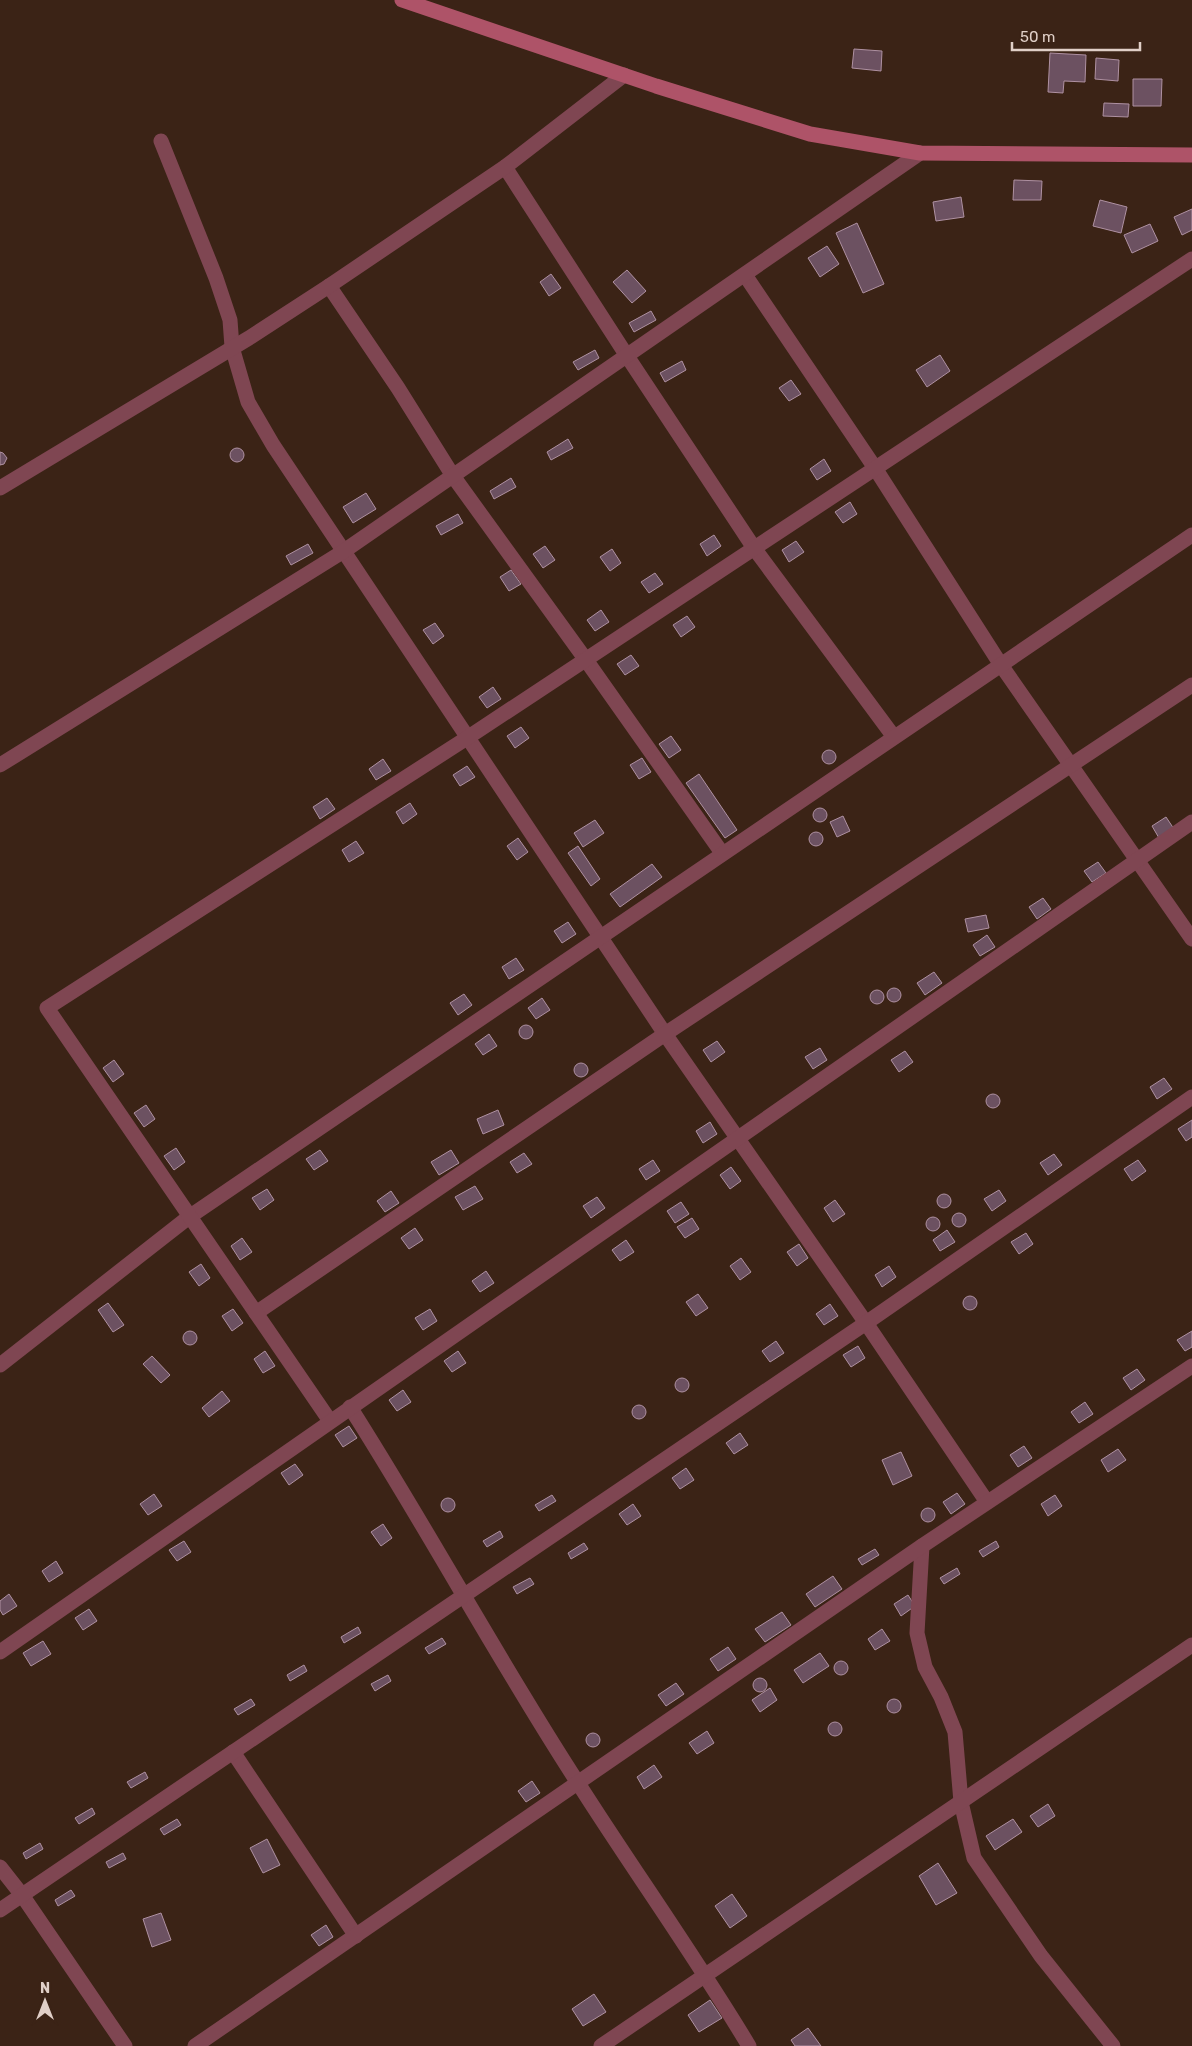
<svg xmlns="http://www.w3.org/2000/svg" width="1192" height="2046" font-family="Rubik,sans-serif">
<rect width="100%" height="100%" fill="#3b2316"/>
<g fill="#6c5161" stroke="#af91a2">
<polygon points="854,49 882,51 881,71 852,68"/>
<polygon points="1050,53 1086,55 1085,82 1064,81 1063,93 1048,92"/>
<polygon points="1096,58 1119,60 1118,81 1095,79"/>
<polygon points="1133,79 1162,79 1161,106 1133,106"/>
<polygon points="1104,103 1129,104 1128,117 1103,116"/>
<polygon points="1014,180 1042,181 1041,200 1013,200"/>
<polygon points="961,197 964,217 936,221 933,202"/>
<polygon points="1100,200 1127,207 1121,233 1093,226"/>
<polygon points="1192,209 1192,230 1182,235 1174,217"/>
<polygon points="857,223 884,284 863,293 836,233"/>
<polygon points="1150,224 1158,241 1132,253 1124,235"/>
<polygon points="827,246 839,264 820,277 808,258"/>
<polygon points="627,270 646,291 632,303 613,282"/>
<polygon points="551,274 561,288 549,296 540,282"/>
<polygon points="651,311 656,320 634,332 629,323"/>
<polygon points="595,350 599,358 578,370 573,362"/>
<polygon points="940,355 950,371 927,387 916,370"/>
<polygon points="682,361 686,370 665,382 660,373"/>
<polygon points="791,380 801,394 789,401 779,388"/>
<polygon points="568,439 573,448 551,460 547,452"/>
<circle cx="237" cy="455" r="7"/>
<polygon points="0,452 3,453 7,458 4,464 0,465"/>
<polygon points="824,459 831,471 817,480 810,469"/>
<polygon points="511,478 516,487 494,499 490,491"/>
<polygon points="366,493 376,509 353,523 343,507"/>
<polygon points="850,502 857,514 843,523 835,512"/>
<polygon points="458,514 463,523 441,535 436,526"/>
<polygon points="714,535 721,546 707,556 700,544"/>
<polygon points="796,541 804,552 789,562 782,550"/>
<polygon points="308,544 313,553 291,565 286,556"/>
<polygon points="545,546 555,560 543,568 533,554"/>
<polygon points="612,549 621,563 610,571 600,557"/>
<polygon points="511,570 521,584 509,591 500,577"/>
<polygon points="655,573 663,584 649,593 641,582"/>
<polygon points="601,610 609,622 595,631 587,620"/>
<polygon points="687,616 695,627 681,637 673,625"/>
<polygon points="435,623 444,636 433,644 423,630"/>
<polygon points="631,655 639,666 625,675 617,664"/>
<polygon points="493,687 501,699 487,708 479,697"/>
<polygon points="521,727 529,738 515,748 507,736"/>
<polygon points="671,736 681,750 669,758 659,744"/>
<circle cx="829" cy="757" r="7"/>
<polygon points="642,758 651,772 639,779 630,765"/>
<polygon points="383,759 391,771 376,780 369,769"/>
<polygon points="467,766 475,777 460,786 453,775"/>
<polygon points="699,774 737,830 725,838 686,783"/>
<polygon points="327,798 335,809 320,819 313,807"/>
<polygon points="410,803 417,814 403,824 396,812"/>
<circle cx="820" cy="815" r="7"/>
<polygon points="843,816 850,831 837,837 830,822"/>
<polygon points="1166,817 1174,829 1159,838 1152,826"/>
<polygon points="595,820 604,833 583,847 574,833"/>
<circle cx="816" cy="839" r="7"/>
<polygon points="518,838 528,852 517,860 507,846"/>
<polygon points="356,841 364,853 349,862 342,850"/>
<polygon points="578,846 600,879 591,886 568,853"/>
<polygon points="1098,862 1106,873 1092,882 1084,871"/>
<polygon points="652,864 662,877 620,907 610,894"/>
<polygon points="1043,898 1051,909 1037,919 1029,907"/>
<polygon points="986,915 989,928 968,932 965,919"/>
<polygon points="568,922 576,934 562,943 554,931"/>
<polygon points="987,935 995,947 980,956 973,945"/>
<polygon points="516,958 524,970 509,979 502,967"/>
<polygon points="934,972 942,983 925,995 917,983"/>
<circle cx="894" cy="995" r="7"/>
<circle cx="877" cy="997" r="7"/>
<polygon points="464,994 472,1005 458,1015 450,1003"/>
<polygon points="542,998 550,1010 536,1019 528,1008"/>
<circle cx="526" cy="1032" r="7"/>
<polygon points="489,1034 497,1046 483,1055 475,1044"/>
<polygon points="717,1041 725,1052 711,1062 703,1050"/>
<polygon points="820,1048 827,1060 813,1069 805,1057"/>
<polygon points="905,1051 913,1062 899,1072 891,1060"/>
<polygon points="114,1060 124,1074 113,1082 103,1068"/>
<circle cx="581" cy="1070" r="7"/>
<polygon points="1164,1078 1172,1089 1157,1099 1150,1087"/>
<circle cx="993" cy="1101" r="7"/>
<polygon points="146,1105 155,1119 144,1127 134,1113"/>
<polygon points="498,1110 504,1125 483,1134 477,1119"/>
<polygon points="1192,1120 1192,1137 1186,1141 1178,1129"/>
<polygon points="710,1122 717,1134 703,1143 696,1131"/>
<polygon points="176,1148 185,1162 174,1170 164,1156"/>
<polygon points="320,1150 328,1161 314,1170 306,1159"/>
<polygon points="451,1150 459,1163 439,1175 431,1162"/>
<polygon points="524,1153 532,1164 517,1173 510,1162"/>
<polygon points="1054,1154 1062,1165 1048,1175 1040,1163"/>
<polygon points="653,1160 660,1171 646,1180 639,1169"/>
<polygon points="1138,1160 1146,1171 1132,1181 1124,1169"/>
<polygon points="731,1167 741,1181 730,1189 720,1175"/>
<polygon points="475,1186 483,1199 463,1210 455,1197"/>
<polygon points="267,1189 274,1200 260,1210 252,1198"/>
<polygon points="999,1190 1006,1201 992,1211 984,1199"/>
<polygon points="391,1191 399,1203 385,1212 377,1201"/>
<circle cx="944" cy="1201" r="7"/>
<polygon points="597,1197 605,1208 591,1218 583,1206"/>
<polygon points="835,1200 845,1214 833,1222 824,1208"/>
<polygon points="681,1202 689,1214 675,1223 667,1211"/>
<circle cx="959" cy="1220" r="7"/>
<circle cx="933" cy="1224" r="7"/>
<polygon points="692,1218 699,1229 685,1238 677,1227"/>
<polygon points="415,1228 423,1240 409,1249 401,1238"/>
<polygon points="947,1230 955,1242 940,1251 933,1240"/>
<polygon points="1026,1233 1033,1244 1019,1254 1011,1242"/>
<polygon points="242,1238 252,1252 240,1260 231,1246"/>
<polygon points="626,1240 634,1252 620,1261 612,1250"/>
<polygon points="799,1244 808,1258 797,1266 787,1252"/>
<polygon points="741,1258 751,1272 740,1280 730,1266"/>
<polygon points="201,1264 210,1278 199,1286 189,1272"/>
<polygon points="889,1266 896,1277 882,1287 875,1275"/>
<polygon points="486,1271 494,1283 480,1292 472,1281"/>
<polygon points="698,1294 708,1308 696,1316 686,1302"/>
<circle cx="970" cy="1303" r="7"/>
<polygon points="108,1303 124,1325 113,1332 98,1310"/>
<polygon points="830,1304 838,1316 824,1325 816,1314"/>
<polygon points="233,1309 243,1323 232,1331 222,1316"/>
<polygon points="430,1309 437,1321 423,1330 415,1318"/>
<polygon points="1192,1331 1192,1347 1185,1351 1177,1340"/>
<circle cx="190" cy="1338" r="7"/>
<polygon points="776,1341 784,1353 770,1362 762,1351"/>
<polygon points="858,1346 865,1358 851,1367 843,1355"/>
<polygon points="265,1351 275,1366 263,1373 254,1359"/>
<polygon points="458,1351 466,1363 452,1372 444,1361"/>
<polygon points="152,1356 170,1375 161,1383 143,1364"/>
<polygon points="1137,1369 1145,1380 1131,1390 1123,1378"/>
<circle cx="682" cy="1385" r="7"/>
<polygon points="403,1390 411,1402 397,1411 389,1400"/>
<polygon points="222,1391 230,1401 209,1417 202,1408"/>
<polygon points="1085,1402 1093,1414 1079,1423 1071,1412"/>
<circle cx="639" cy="1412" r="7"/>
<polygon points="349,1426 357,1438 343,1447 335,1435"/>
<polygon points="740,1433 748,1445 734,1454 726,1443"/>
<polygon points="1024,1446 1032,1458 1018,1467 1010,1455"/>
<polygon points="1118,1449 1126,1460 1108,1472 1101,1460"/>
<polygon points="901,1452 912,1476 893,1485 882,1460"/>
<polygon points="295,1464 303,1475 289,1485 281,1473"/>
<polygon points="686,1468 694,1480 680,1489 672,1478"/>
<polygon points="957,1493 965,1504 951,1514 943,1502"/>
<polygon points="154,1494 162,1506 148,1515 140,1504"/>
<polygon points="552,1495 556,1501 539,1511 535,1505"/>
<polygon points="1055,1495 1062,1506 1048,1516 1041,1504"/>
<circle cx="448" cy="1505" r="7"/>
<polygon points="633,1504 641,1516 627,1525 619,1514"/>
<circle cx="928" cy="1515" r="7"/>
<polygon points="383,1524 392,1538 381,1546 371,1532"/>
<polygon points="500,1531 503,1537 487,1547 483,1541"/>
<polygon points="184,1541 191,1552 177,1561 169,1550"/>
<polygon points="996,1541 999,1547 983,1557 979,1551"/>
<polygon points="584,1543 588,1549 571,1559 568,1553"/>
<polygon points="875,1549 879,1555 862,1565 858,1559"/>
<polygon points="56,1561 63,1573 49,1582 42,1571"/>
<polygon points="957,1568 960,1574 944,1584 940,1578"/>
<polygon points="833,1576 842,1589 815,1607 806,1594"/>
<polygon points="530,1578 534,1584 517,1594 513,1587"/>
<polygon points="9,1594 17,1606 3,1615 0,1610 0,1601"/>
<polygon points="908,1595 915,1606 901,1616 894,1604"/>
<polygon points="89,1609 97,1621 83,1630 75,1618"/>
<polygon points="782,1612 791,1625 765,1642 755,1629"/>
<polygon points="358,1627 361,1633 344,1643 341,1637"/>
<polygon points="882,1629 890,1641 875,1650 868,1639"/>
<polygon points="442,1638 446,1644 429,1654 425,1648"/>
<polygon points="43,1641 51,1654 31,1666 23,1653"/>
<polygon points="728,1647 736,1659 718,1671 710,1659"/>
<polygon points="820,1653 829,1666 803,1683 794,1670"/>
<circle cx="841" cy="1668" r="7"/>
<polygon points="304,1665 307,1671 290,1681 287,1675"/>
<polygon points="388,1675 391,1681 375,1691 371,1684"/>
<circle cx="760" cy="1685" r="7"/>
<polygon points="676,1683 684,1694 666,1706 658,1695"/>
<polygon points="770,1688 777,1700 760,1712 752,1700"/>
<polygon points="251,1699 255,1705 238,1715 234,1709"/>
<circle cx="894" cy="1706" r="7"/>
<circle cx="835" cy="1729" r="7"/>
<polygon points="707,1731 714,1743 697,1754 689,1743"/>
<circle cx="593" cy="1740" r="7"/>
<polygon points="654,1765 662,1777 644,1789 637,1777"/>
<polygon points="145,1772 148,1778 131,1788 127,1782"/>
<polygon points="532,1781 540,1793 526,1802 518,1791"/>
<polygon points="1048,1804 1055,1816 1038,1827 1030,1816"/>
<polygon points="92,1808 95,1814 79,1824 75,1818"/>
<polygon points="177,1819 181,1825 164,1835 160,1829"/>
<polygon points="1013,1819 1022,1832 995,1850 986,1836"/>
<polygon points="267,1839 280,1865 263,1873 250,1848"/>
<polygon points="40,1843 43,1849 26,1859 23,1853"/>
<polygon points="123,1853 126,1859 109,1868 106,1862"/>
<polygon points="938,1863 957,1893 936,1905 919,1876"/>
<polygon points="71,1890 75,1896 58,1906 55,1900"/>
<polygon points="732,1894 747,1916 730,1928 715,1906"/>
<polygon points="161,1913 171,1940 152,1947 143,1919"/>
<polygon points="326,1925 333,1937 319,1946 311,1935"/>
<polygon points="594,1994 606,2012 583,2026 572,2009"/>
<polygon points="710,2000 722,2018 699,2032 688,2015"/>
<polygon points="808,2028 821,2046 795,2046 791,2040"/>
</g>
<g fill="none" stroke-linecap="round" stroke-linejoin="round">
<g stroke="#7f4652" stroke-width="15">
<polyline points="161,141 216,278 230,320 232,347 248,402 273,445 665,1034 866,1323 987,1502"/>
<polyline points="505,167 627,356 754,548 894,737"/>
<polyline points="745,275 875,468 1001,665 1192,939"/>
<polyline points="329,286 398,388 453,476 586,660 722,853"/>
<polyline points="0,488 249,338 329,286 505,167 624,75"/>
<polyline points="0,765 344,551 920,153"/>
<polyline points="256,1313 665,1034 1192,685"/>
<polyline points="0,1365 189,1217 1192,535"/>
<path d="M350,1407C429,1531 498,1660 578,1783C634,1871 695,1956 749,2046"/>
<polyline points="330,1421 47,1008 467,738 1192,259"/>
<polyline points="922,1546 917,1633 925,1667 941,1697 955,1732 961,1802 974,1858 1041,1956 1113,2046"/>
<polyline points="0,1652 1192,822"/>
<polyline points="233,1752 356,1936"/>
<polyline points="0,1867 22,1895 125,2046"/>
<polyline points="0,1910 866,1323 1192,1097"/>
<polyline points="195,2046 922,1546 1192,1366"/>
<polyline points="601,2046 1192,1645"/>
</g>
<polyline stroke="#ae5368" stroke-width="15" points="402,0 656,86 810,134 920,153 1192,155"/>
</g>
<g transform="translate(45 2001)" stroke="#3b2316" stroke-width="4" paint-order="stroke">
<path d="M0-4L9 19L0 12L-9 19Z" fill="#e0cfc7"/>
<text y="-8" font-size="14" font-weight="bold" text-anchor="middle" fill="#e0cfc7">N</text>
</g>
<path d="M1012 42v8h128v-8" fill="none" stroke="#e0cfc7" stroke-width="2.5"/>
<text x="1020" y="42" font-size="15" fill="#e0cfc7" stroke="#3b2316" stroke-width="4" paint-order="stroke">50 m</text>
</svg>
